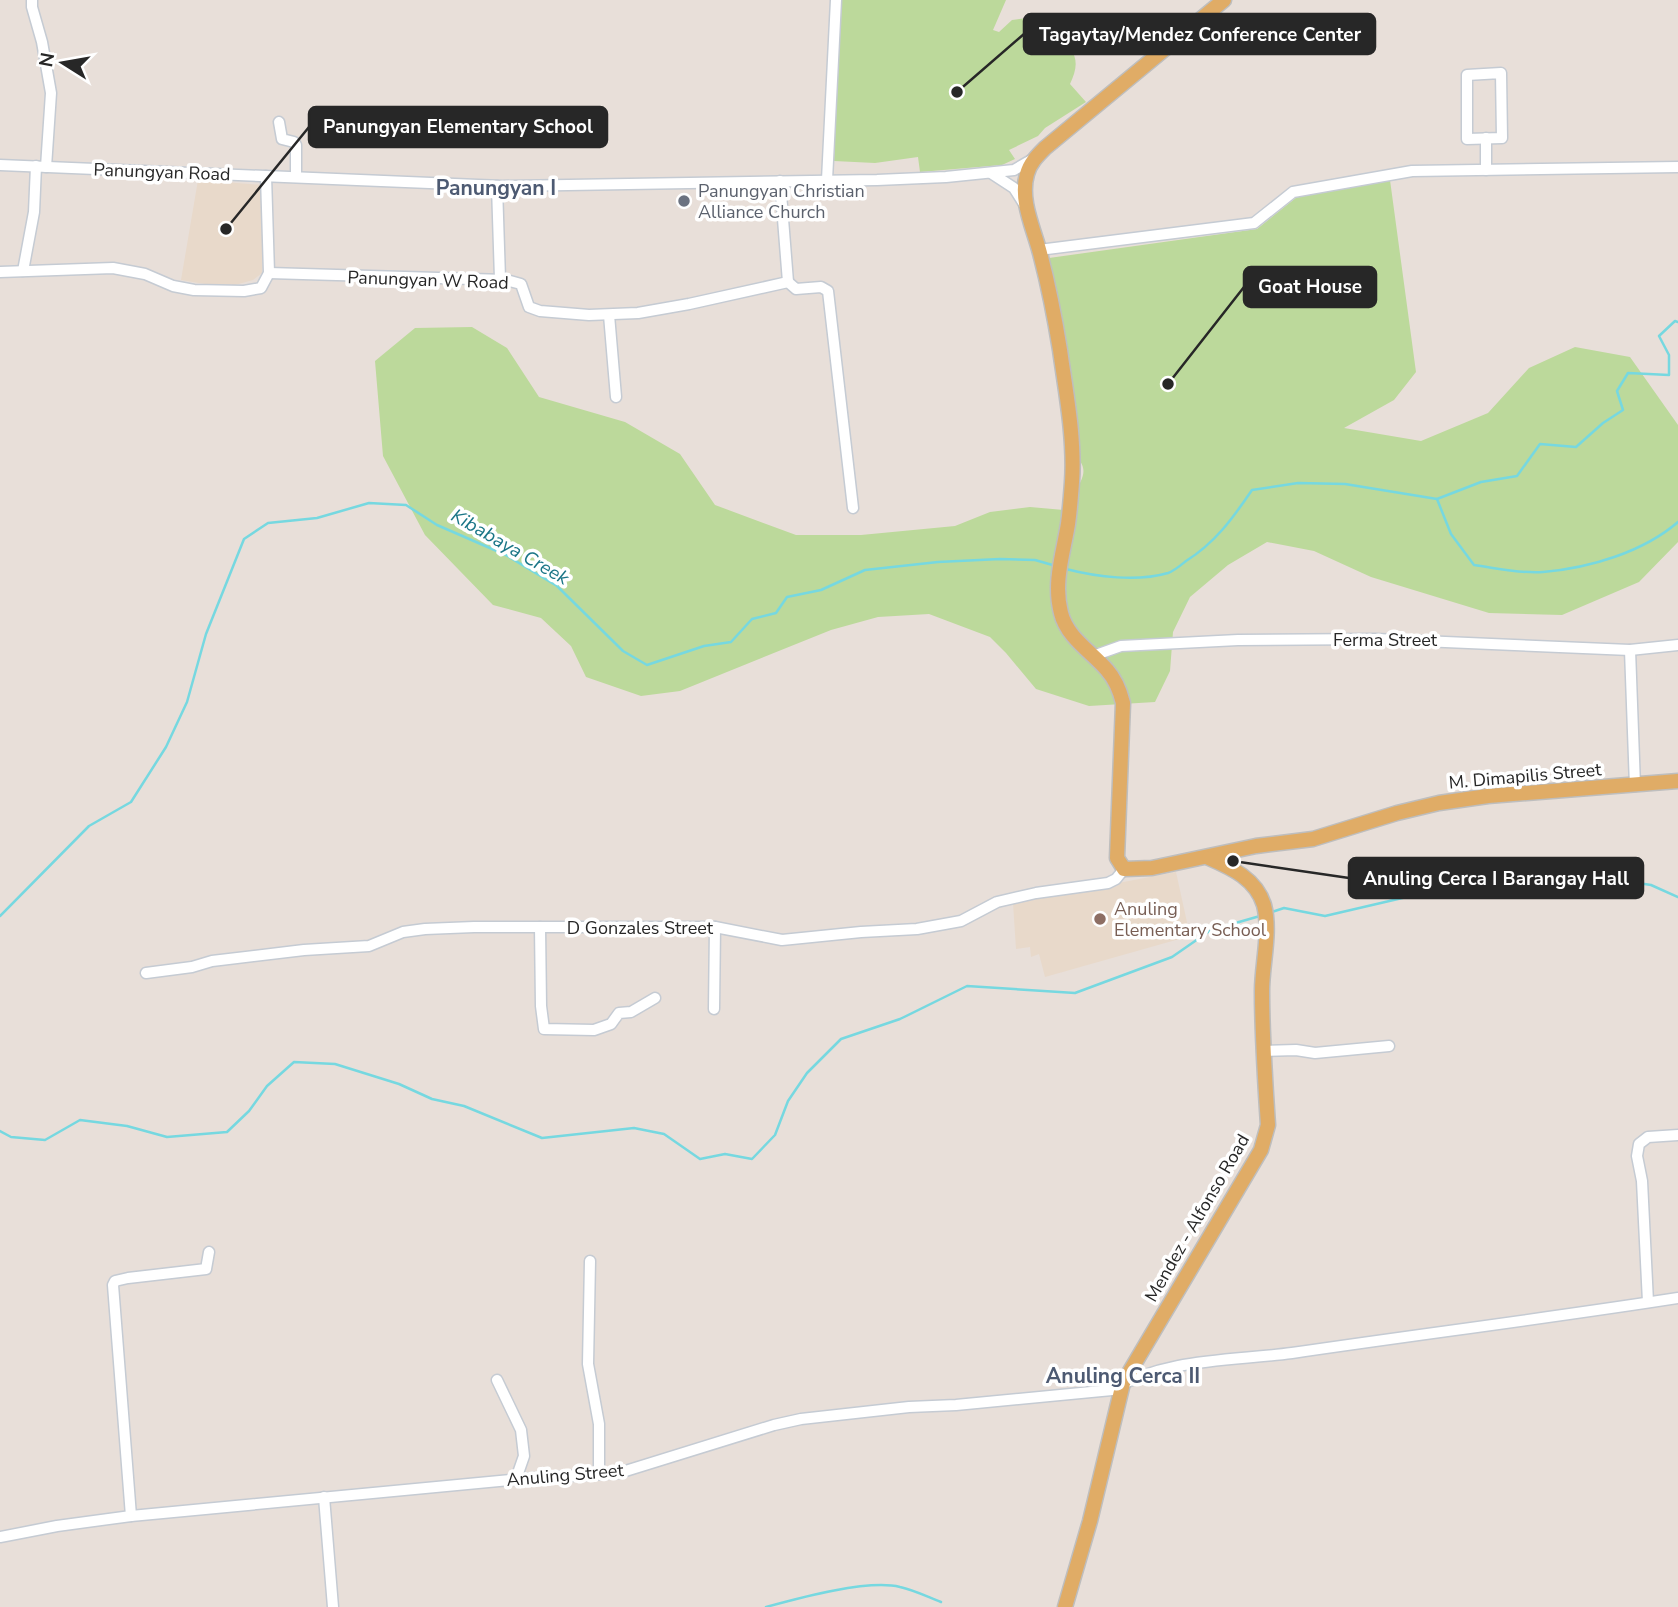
<svg xmlns="http://www.w3.org/2000/svg" width="1678" height="1607" font-family="'Nunito Sans',sans-serif">
<rect width="100%" height="100%" fill="#e8dfd9"/>
<g fill="#e8d9ca">
<polygon points="198,180 264,185 262,273 253,280 235,285 205,284 181,280"/>
<polygon points="1176,872 1190,936 1045,977 1039,954 1031,957 1030,947 1016,949 1013,903"/>
</g>
<g fill="#bcd99b">
<path d="M840,0H1006L993,30L999,32L1012,20L1033,17L1046,25L1051,47L1070,48C1079,60 1076,71 1070,84L1086,102L1045,128L1038,136L1009,150L1015,159L1002,165L920,172L918,157L875,163L834,161Z"/>
<path d="M1390,180L1416,372L1394,400L1344,428L1421,441L1488,413L1529,368L1575,347L1630,357L1678,425V542L1639,582L1562,615L1489,613L1371,577L1314,551L1267,542L1228,565L1190,597L1173,632L1170,671L1155,702L1089,706L1036,689L1006,653L990,637L929,614L878,617L831,630L680,691L641,696L586,677L571,646L541,618L493,605L425,535L383,456L375,361L415,328L472,327L507,348L539,397L625,422L680,454L715,505L796,535H861L955,526L990,512L1030,507L1075,511C1075,506 1075,499 1076,494C1080,479 1090,472 1077,457L1065,333L1049,258L1257,229L1297,197Z"/>
</g>
<g fill="none" stroke-linecap="round" stroke-linejoin="round">
<g stroke="#76d8e0" stroke-width="2.5">
<path d="M1437,499L1451,534L1474,565C1496,568 1521,574 1543,572C1590,568 1643,552 1678,522"/>
<path d="M1066,569C1097,577 1137,582 1168,573C1174,571 1181,565 1186,561C1215,543 1233,518 1252,490L1298,483L1345,484L1437,499L1481,482L1517,476L1540,444L1576,447L1603,423L1623,410L1617,391L1628,373L1669,375V355L1659,336L1675,321L1678,322"/>
<polyline points="1269,913 1284,908 1325,916 1428,892 1488,880 1530,882 1597,892 1625,881 1651,885 1678,897"/>
<polyline points="0,916 89,826 131,802 166,747 187,702 206,634 244,539 268,523 317,518 369,503 406,505 437,525 506,555 557,586 623,651 647,665 704,646 731,642 752,619 776,613 787,597 821,590 865,570 938,562 1000,559 1035,560 1056,566"/>
<polyline points="0,1131 11,1137 45,1140 80,1120 127,1126 167,1137 227,1132 249,1111 267,1086 294,1062 335,1064 399,1084 432,1099 464,1106 542,1138 634,1128 664,1134 700,1159 725,1154 752,1159 775,1135 788,1101 807,1073 841,1039 900,1019 967,986 1075,993 1172,957 1211,930 1260,916"/>
<path d="M766,1607C799,1598 868,1579 900,1587C914,1590 928,1597 941,1602"/>
</g>
<defs>
<g id="minor">
<polyline points="32,0 32,7 42,42 51,93 46,167"/>
<polygon points="1501,73 1502,138 1467,139 1467,75"/>
<polyline points="279,122 282,139 294,142 296,145 296,177"/>
<polyline points="1486,138 1486,170"/>
<polyline points="0,165 502,186 877,180 946,177 1014,170 1033,159"/>
<polyline points="991,173 1014,188 1024,204"/>
<polyline points="827,180 836,0"/>
<polyline points="497,186 500,279"/>
<polyline points="1039,250 1254,223 1293,192 1412,171 1678,167"/>
<polyline points="23,271 34,212 36,166"/>
<polyline points="0,272 113,268 145,274 173,286 194,290 244,291 261,288 269,273 266,176"/>
<polyline points="269,273 506,280 521,284 529,307 540,311 589,315 638,313 689,304 788,282 780,181"/>
<polyline points="788,282 796,289 821,287 828,291 853,508"/>
<polyline points="609,315 616,397"/>
<polyline points="1630,650 1635,786"/>
<polyline points="1093,656 1121,646 1238,640 1376,639 1630,650 1678,645"/>
<polyline points="540,927 541,1006 544,1029 594,1030 611,1024 619,1013 631,1012 655,998"/>
<polyline points="146,973 192,967 212,961 304,950 369,946 403,932 425,929 474,927 715,927 782,940 861,932 917,929 961,921 997,902 1036,893 1108,883 1116,879 1124,869"/>
<polyline points="714,1009 715,927"/>
<polyline points="1264,1051 1296,1050 1315,1053 1389,1046"/>
<polyline points="590,1261 588,1364 599,1424 599,1474"/>
<polyline points="1648,1302 1642,1181 1637,1156 1639,1144 1648,1137 1678,1135"/>
<polyline points="497,1380 521,1430 524,1456 516,1479"/>
<polyline points="324,1497 333,1607"/>
<polyline points="131,1516 113,1285 115,1281 128,1278 206,1269 209,1252"/>
<path d="M0,1537L57,1526L131,1516L520,1479L619,1473L774,1425L801,1419L909,1407L956,1405L1112,1390C1166,1358 1231,1361 1292,1353C1421,1334 1550,1318 1678,1298"/>
</g>
<g id="major">
<path d="M1224,0L1045,148C1037,156 1030,163 1027,174C1019,201 1035,231 1041,257C1049,288 1055,319 1060,350C1066,393 1075,439 1072,482C1071,496 1070,510 1068,524C1063,554 1053,583 1061,613C1067,638 1092,652 1107,670C1116,680 1120,691 1123,703L1117,858L1124,869L1152,868L1256,846L1313,839L1397,813L1439,803L1488,796L1678,781"/>
<path d="M1065,1607L1090,1521L1123,1383L1261,1150L1268,1125C1265,1080 1262,1036 1262,991C1262,964 1271,932 1264,905C1256,879 1232,868 1209,858"/>
</g>
</defs>
<use href="#minor" stroke="#c5cbd3" stroke-width="13"/>
<use href="#major" stroke="#bebebe" stroke-width="17"/>
<use href="#minor" stroke="#fff" stroke-width="10"/>
<use href="#major" stroke="#e0ac66" stroke-width="14"/>
</g>
<circle fill="#6b7280" stroke="#fff" stroke-width="2.5" cx="684" cy="201" r="7"/>
<circle fill="#8d6e63" stroke="#fff" stroke-width="2.5" cx="1100" cy="919" r="7"/>
<g text-anchor="middle" dominant-baseline="central" stroke-width="7" stroke-linejoin="round" paint-order="stroke">
<g font-size="18" fill="#272727" stroke="#fff">
<text transform="translate(162 172) rotate(2)">Panungyan Road</text>
<text transform="translate(428 280) rotate(2)">Panungyan W Road</text>
<text x="1385" y="640">Ferma Street</text>
<text transform="translate(1525 776) rotate(-5)">M. Dimapilis Street</text>
<text x="640" y="928">D Gonzales Street</text>
<text transform="translate(1197 1218) rotate(-60)">Mendez - Alfonso Road</text>
<text transform="translate(565 1475) rotate(-5)">Anuling Street</text>
</g>
<g font-size="18" fill="#5b616d" stroke="#fff" text-anchor="start">
<text x="698" y="191">Panungyan Christian<tspan x="698" dy="21">Alliance Church</tspan></text>
</g>
<g font-size="18" fill="#785e54" stroke="#fff" text-anchor="start">
<text x="1114" y="909">Anuling<tspan x="1114" dy="21">Elementary School</tspan></text>
</g>
<g font-size="19" font-style="italic" fill="#1b7687" stroke="#fff">
<text transform="translate(510 547) rotate(30)">Kibabaya Creek</text>
</g>
<g font-size="21" font-weight="bold" fill="#4d5a72" stroke="#fff">
<text x="496" y="188">Panungyan I</text>
<text x="1123" y="1376">Anuling Cerca II</text>
</g>
</g>
<path fill="none" stroke="#272727" stroke-width="2.5" d="M957 92L1024 34M226 229L309 127M1168 384L1244 287M1233 861L1349 878"/>
<g fill="#272727" stroke="#fff" stroke-width="2.5">
<circle cx="957" cy="92" r="7"/>
<circle cx="226" cy="229" r="7"/>
<circle cx="1168" cy="384" r="7"/>
<circle cx="1233" cy="861" r="7"/>
</g>
<g fill="#272727" stroke="#272727" stroke-width="2.5">
<rect x="1024" y="14" width="351" height="40" rx="7"/>
<rect x="309" y="107" width="298" height="40" rx="7"/>
<rect x="1244" y="267" width="132" height="40" rx="7"/>
<rect x="1349" y="858" width="294" height="40" rx="7"/>
</g>
<g font-size="19" text-anchor="middle" font-weight="bold" fill="#fff">
<text x="1200" y="41">Tagaytay/Mendez Conference Center</text>
<text x="458" y="133">Panungyan Elementary School</text>
<text x="1310" y="293">Goat House</text>
<text x="1496" y="885">Anuling Cerca I Barangay Hall</text>
</g>
<g transform="translate(63 63) rotate(281)" stroke="#ffffff" stroke-width="5" paint-order="stroke">
<path d="M0-5L12 26L0 18L-12 26Z" fill="#272727"/>
<text y="-10" font-size="19" font-weight="bold" text-anchor="middle" fill="#272727">N</text>
</g>
</svg>
